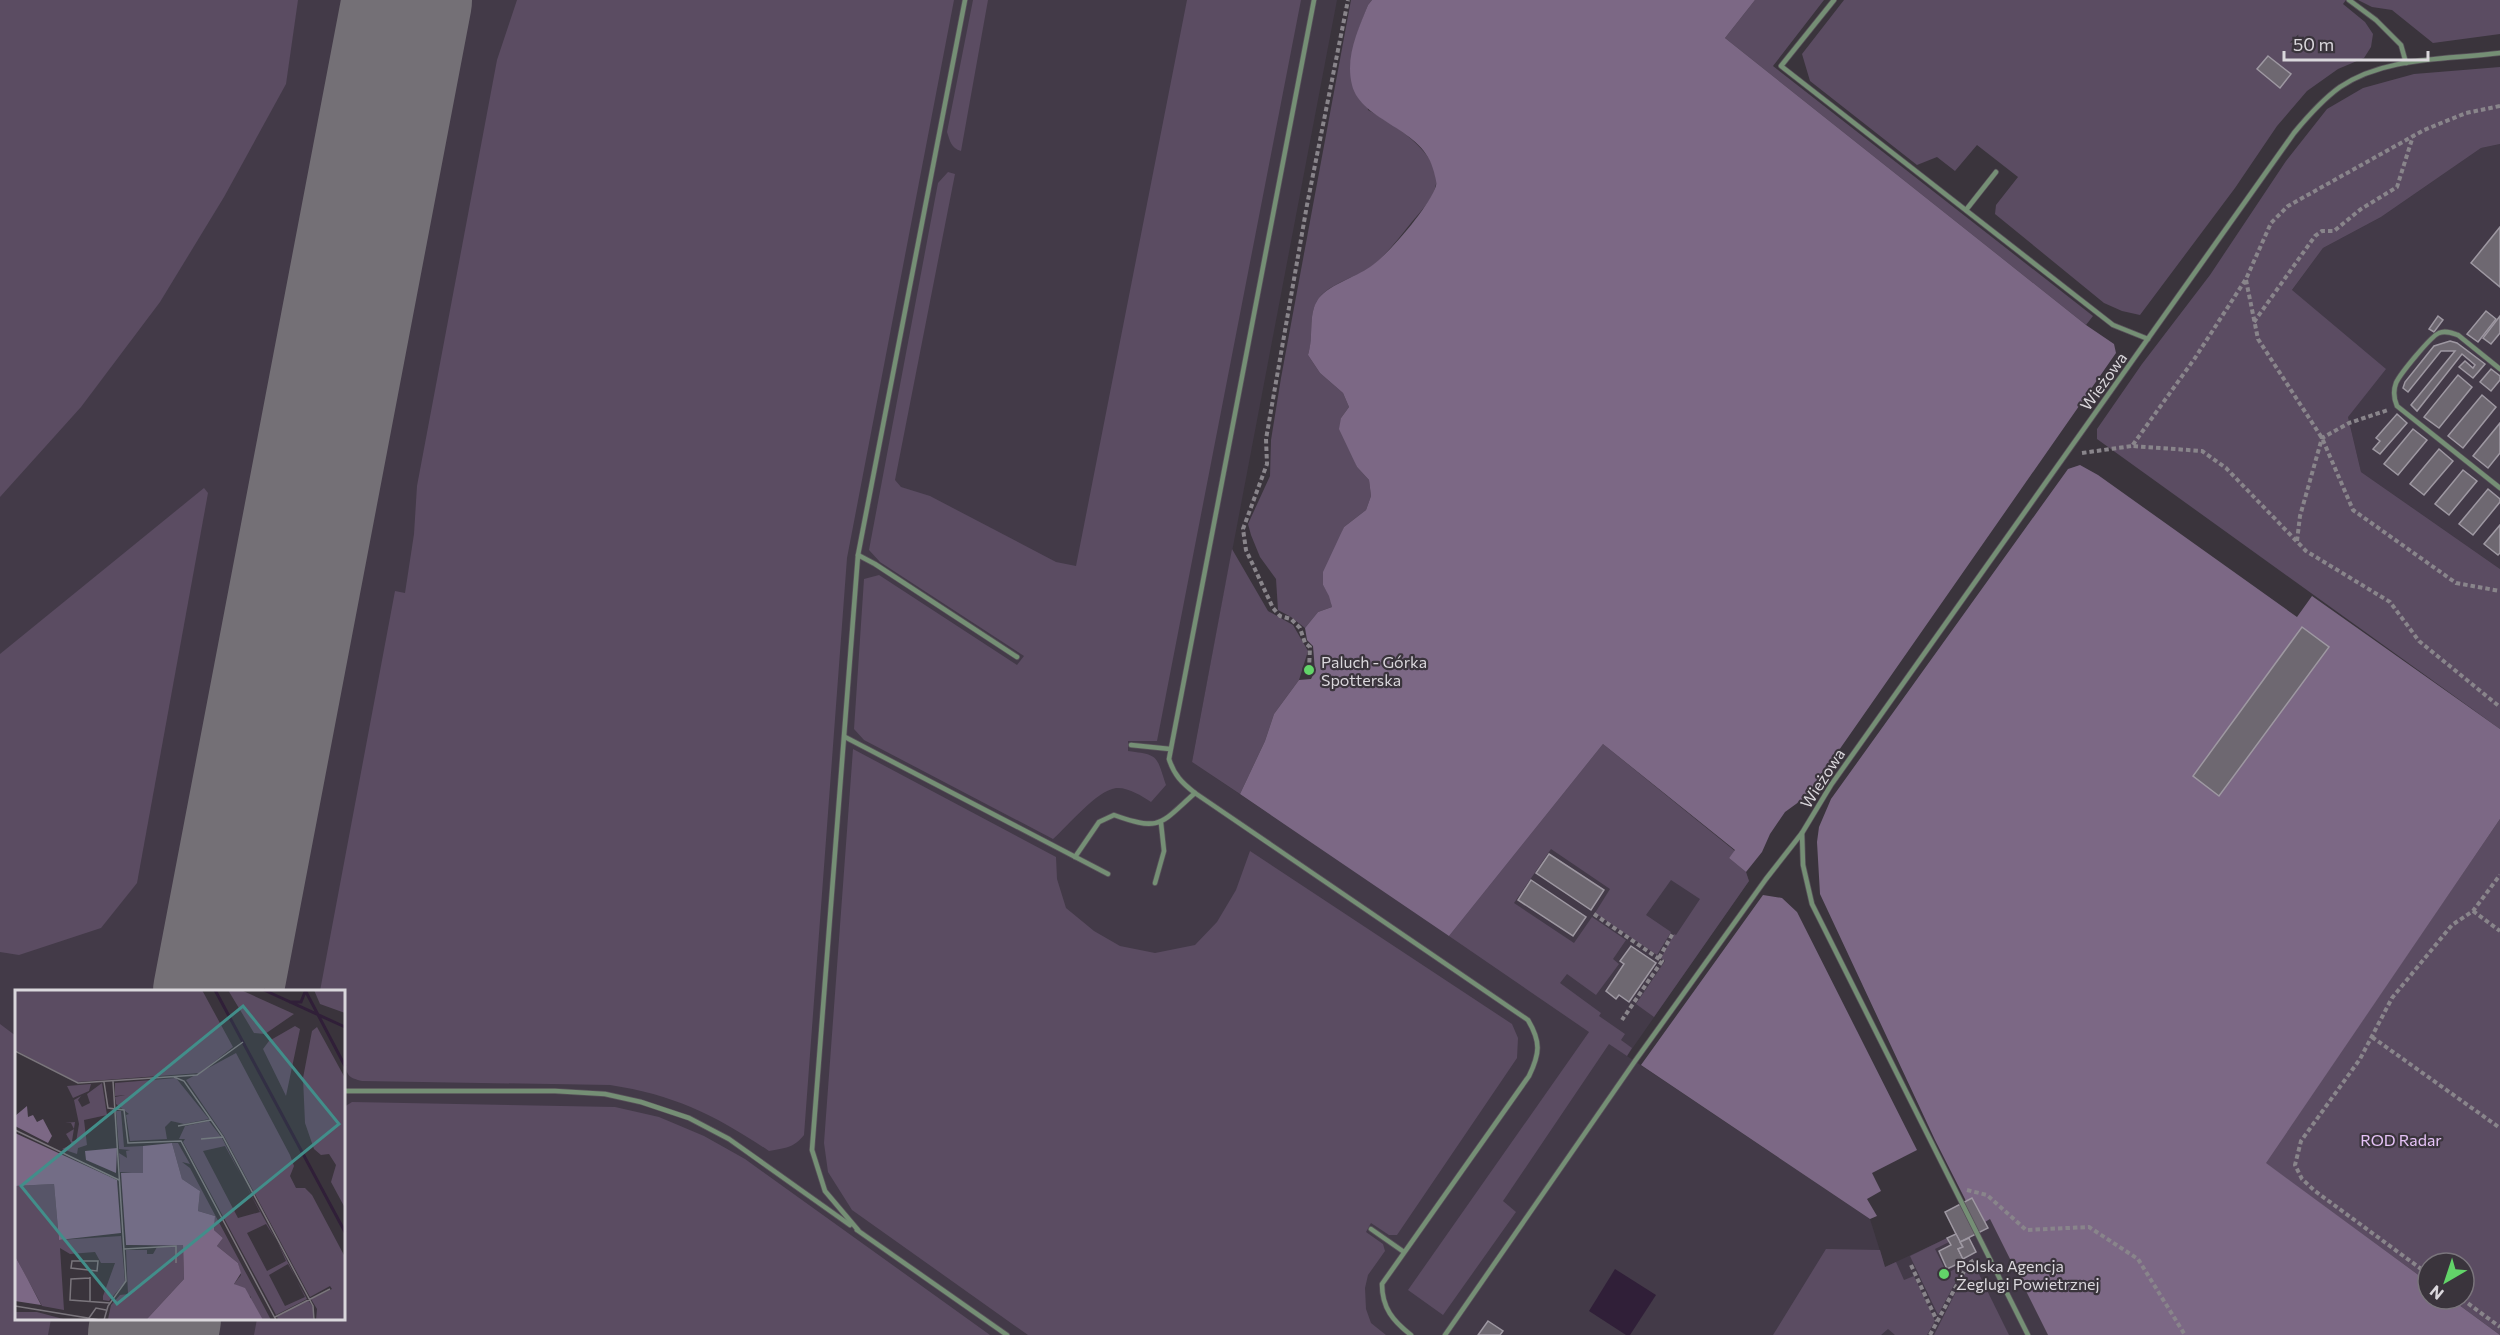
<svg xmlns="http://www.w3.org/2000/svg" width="2500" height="1335" font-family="Commissioner,sans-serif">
<rect width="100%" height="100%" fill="#3a343c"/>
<g fill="#433a48" fill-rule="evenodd">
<path d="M0,0H1337L1192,762L1449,935L1603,744L1746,872L1749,881L1627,1056L1870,1219L1885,1267L1956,1234L1961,1242L1987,1228L1985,1222L1990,1219L2048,1335H0ZM16,992H344V1318H16Z"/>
<polygon points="2500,144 2500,569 2361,472 2348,417 2290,293 2323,248 2381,217 2481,148"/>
</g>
<g fill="#5b4c62">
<polygon points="0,0 298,0 286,84 224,197 160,302 81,407 0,497"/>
<path d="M517,0H954L847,558L804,1135C794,1148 785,1148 769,1151C715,1115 675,1095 610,1085L362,1081C350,1078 346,1076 346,1064L344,1063V992L320,991L395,591L405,593L414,534L417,486L497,60Z"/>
<path d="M973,0H988L961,151C951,148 950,141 947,132Z"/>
<path d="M1187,0H1301L1157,741H1128V751C1159,755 1156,755 1166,785L1151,802C1142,796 1128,787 1116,788C1096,791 1069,825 1053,839L864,740L854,729L864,579L879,575L1017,665L1024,656L880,562L869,550L938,183L948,172L955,174L895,480L901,487L930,496L1056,562L1076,566Z"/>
<path d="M1351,0H1372L1368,5L1358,31L1368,110C1390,122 1442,154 1436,184C1434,198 1420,212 1411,223C1399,238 1386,255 1371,267C1355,278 1327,284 1317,301C1308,316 1314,337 1308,355L1320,373L1343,393L1349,407L1341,418L1357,467L1369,480L1371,496L1366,510L1344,527L1323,585L1330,596L1332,607L1318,612L1305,628L1291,617L1278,610L1276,579L1260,557L1251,535L1248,524L1270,476L1271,440L1281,378Z"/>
<polygon points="1755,0 1824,0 1773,66 2093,316 2086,325 1725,38"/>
<polygon points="1844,0 2346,0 2343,4 2365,22 2373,34 2371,47 2364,58 2338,69 2307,91 2277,126 2235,188 2140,315 2122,311 2104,303 1995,214 1996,205 2018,177 1977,145 1955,171 1937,157 1917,165 1810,81 1802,54"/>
<polygon points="2358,0 2500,0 2500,34 2433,43 2392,10 2372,7"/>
<polygon points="2500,67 2500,144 2481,148 2381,217 2323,248 2292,290 2386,369 2348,417 2361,472 2500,569 2500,729 2097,439 2097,429 2142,364 2210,275 2286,161 2327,109 2363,88 2414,74"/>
<polygon points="204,488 208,493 137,883 101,928 19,955 0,952 0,654"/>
<polygon points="1232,549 1268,611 1293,625 1308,651 1299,680 1274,714 1265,741 1240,794 1192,762"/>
<polygon points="1603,744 1735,851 1729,858 1746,872 1749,881 1654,1017 1636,1004 1665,961 1661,958 1674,934 1676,935 1700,899 1671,880 1646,915 1671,932 1657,955 1595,913 1610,889 1551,849 1514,903 1574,943 1592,917 1626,940 1613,959 1619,964 1596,995 1567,974 1560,983 1601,1013 1599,1016 1625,1034 1621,1040 1632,1048 1627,1056 1609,1044 1503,1201 1516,1212 1443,1315 1408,1290 1589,1032 1449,936"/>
<polygon points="853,749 1056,857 1057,879 1066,908 1094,931 1120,946 1155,953 1195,945 1217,922 1236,890 1250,851 1512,1024 1518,1038 1517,1058 1397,1235 1389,1235 1371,1223 1366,1232 1383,1244 1385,1251 1368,1275 1365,1288 1366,1309 1371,1323 1386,1335 1028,1335 852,1210 828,1172 824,1143"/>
<polygon points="2500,819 2500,1335 2451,1299 2464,1299 2464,1263 2428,1263 2428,1282 2265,1163"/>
<polygon points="0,1024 16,1036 16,1318 51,1319 48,1335 0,1335"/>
<polygon points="352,1102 615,1107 659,1117 704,1136 745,1159 990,1335 254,1335 257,1319 344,1318 344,1107"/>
<polygon points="1947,1238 1949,1242 1935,1249 1947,1273 1965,1264 1938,1315 1910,1256"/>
<polygon points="1826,1249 1880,1250 1885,1267 1896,1262 1904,1280 1914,1276 1935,1321 1927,1335 1895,1335 1888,1329 1881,1335 1773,1335"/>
<polygon points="1975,1266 2009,1335 1934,1335 1968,1268"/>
</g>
<g fill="#7c6885">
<path d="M1372,0H1755L1725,38L2086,325L2114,344L2116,353L1807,796L1785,812L1770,834L1762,852L1746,872L1729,858L1735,850L1603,744L1449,936L1240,794L1265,741L1274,714L1299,680L1311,679L1315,671L1313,646L1307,640L1305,628L1318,612L1332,607L1329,596L1323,585V572L1344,527L1366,510L1371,496L1369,480L1357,467L1339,429L1341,418L1349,407L1343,393L1320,373L1308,355C1314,336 1308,316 1317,301C1325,286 1356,277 1370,267C1389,254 1429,207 1436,186C1437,181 1435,177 1434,172C1425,128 1361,122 1352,85C1345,57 1358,30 1368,5Z"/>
<polygon points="2080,465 2098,475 2297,617 2312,596 2500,729 2500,819 2266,1163 2428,1282 2428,1299 2451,1299 2500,1335 2048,1335 1990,1219 1985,1222 1972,1198 1966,1201 1935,1140 1820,894 1817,842 1819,827 1831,799 2068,469"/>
<polygon points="1763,895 1782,898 1797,912 1917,1150 1872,1173 1881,1191 1867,1199 1877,1216 1870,1219 1641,1065"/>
</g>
<polygon fill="#301f38" points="1615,1269 1656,1295 1630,1335 1626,1335 1589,1311"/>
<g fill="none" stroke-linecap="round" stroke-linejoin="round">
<g stroke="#747076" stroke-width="130">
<polyline points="218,992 407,0"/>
<polyline points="153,1335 156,1318"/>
</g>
</g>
<g fill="#6e6871" stroke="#9e98a2" stroke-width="1.5">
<polygon points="2268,56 2291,74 2280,88 2257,69"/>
<polygon points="2500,227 2500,287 2471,263"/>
<polygon points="2486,311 2496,319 2478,342 2467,334"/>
<polygon points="2438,316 2443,320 2434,332 2429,329"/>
<polygon points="2500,316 2500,333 2491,344 2483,338"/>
<polygon points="2450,341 2457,343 2485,364 2473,378 2459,367 2465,361 2473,368 2475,365 2462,354 2417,411 2411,405 2455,351 2441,351 2408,392 2403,388 2405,382 2434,346"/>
<polygon points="2491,369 2500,376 2500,380 2491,391 2480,382"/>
<polygon points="2458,375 2472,387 2439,428 2424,417"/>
<polygon points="2482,395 2496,407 2463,448 2448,436"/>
<polygon points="2397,414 2407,423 2380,454 2373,449 2380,441 2376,438"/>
<polygon points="2500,423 2500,453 2488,468 2473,456"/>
<polygon points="2413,429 2427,440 2398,475 2384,464"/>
<polygon points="2439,449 2453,461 2424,495 2410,484"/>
<polygon points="2463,470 2477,481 2449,515 2435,504"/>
<polygon points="2488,489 2500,499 2500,502 2473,535 2459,524"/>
<polygon points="2500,525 2500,553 2498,555 2484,544"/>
<polygon points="2302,627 2329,647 2219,796 2193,776"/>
<polygon points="1549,854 1604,890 1591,910 1536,873"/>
<polygon points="1531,880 1586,917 1573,936 1518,900"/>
<polygon points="1631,946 1656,963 1629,1002 1619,995 1616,999 1606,991 1624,964 1620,961"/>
<polygon points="1972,1198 1988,1228 1960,1242 1945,1212"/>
<polygon points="1956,1234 1963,1247 1958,1249 1964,1261 1947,1269 1939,1251 1951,1245 1947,1238"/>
<polygon points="1969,1238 1976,1252 1963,1259 1958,1249 1963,1247 1960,1242"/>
<polygon points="1488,1321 1503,1331 1500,1335 1478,1335"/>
</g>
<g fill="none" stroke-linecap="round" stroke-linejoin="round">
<defs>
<g id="lane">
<path d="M1314,0L1169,759C1174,775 1182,783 1195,793L1528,1020C1541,1042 1540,1053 1529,1076L1382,1284C1382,1308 1393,1321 1411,1335"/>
<polyline points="1834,0 1781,66 2113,325 2148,339"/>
<polyline points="2349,0 2376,20 2401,45 2406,63"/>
<polyline points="1966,210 1996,172"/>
<path d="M2500,369L2458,335C2452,333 2445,330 2439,333C2431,336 2400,374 2396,383C2393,391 2394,399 2397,406L2500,488"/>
<polyline points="858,555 875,564 1017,657"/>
<polyline points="845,737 1108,874"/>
<polyline points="1131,745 1170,749"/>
<polyline points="1802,833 1803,865 1812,904 2028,1335"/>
<path d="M1075,857L1099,822L1114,815C1161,832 1160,824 1195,793"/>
<polyline points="1155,883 1164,851 1161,823"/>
<polyline points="344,1091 555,1091 605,1094 641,1102 689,1118 729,1139 850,1225"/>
<polyline points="1371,1229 1404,1252"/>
<polyline points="857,1230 1007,1335"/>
<polyline points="858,1230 825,1191 812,1150 858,555 965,0"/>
<path d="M1445,1335L1635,1061L1766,879L1802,833L1831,785L2294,133C2308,116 2322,100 2340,87C2386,56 2447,60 2500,53"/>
</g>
</defs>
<use href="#lane" stroke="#575159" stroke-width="6"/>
<g stroke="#89858b" stroke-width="4" stroke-dasharray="4.5 3" stroke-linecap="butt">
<polyline points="2500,106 2466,113 2424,130 2288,206 2271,223 2246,279 2195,358 2132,446 2202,451 2226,468 2306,551 2390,602 2419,641 2500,707"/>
<polyline points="2246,280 2258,339 2322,438 2353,510 2456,583 2500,591"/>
<polyline points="2254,322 2315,236 2322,231 2334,231 2361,209 2397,187 2413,136"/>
<polyline points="2082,453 2132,446"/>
<polyline points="2297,541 2300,516 2322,438 2349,423 2388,410"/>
<polyline points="1309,670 1310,647 1305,643 1300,628 1291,619 1280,616 1273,608 1246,550 1243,529 1267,464 1266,439 1307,205 1348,0"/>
<polyline points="2473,911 2500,931"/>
<polyline points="1594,914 1662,961 1622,1020"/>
<polyline points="1659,958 1673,933"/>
<polyline points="2372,1037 2500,1128"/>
<polyline points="1967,1190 1987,1195 2026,1230 2089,1227 2138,1259 2185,1335"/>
<polyline points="1911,1265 1937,1321"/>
<polyline points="2428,1274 2315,1191 2302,1179 2295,1165 2301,1141 2360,1059 2392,998 2452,925 2473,911 2500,875"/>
<polyline points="2462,1299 2500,1327"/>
<polyline points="1930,1335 1968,1264 1976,1259"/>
</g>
<use href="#lane" stroke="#758f75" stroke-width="4.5"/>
</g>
<g fill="#62d469" stroke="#3a343c" stroke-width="2">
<circle cx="1309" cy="670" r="6"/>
<circle cx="1944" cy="1274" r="6"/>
</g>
<g text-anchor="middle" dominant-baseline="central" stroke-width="4.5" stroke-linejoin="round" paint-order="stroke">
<g font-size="16" fill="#dad7dc" stroke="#3a343c">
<text transform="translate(2103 381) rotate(-54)">Wieżowa</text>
<text transform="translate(1822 778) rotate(-57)">Wieżowa</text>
</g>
<g font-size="16" fill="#dad7dc" stroke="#3a343c" text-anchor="start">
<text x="1321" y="661">Paluch - Górka<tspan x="1321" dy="18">Spotterska</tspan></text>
<text x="1956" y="1265">Polska Agencja<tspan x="1956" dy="18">Żeglugi Powietrznej</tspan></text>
</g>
<g font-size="16" fill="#e6c3f7" stroke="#3a343c">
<text x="2401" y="1139">ROD Radar</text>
</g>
</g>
<g transform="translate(15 990)">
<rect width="330" height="330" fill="#3a343c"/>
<path d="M0,0H187L218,57L185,83L62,92L0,60ZM213,0H226L279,24L250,44L239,43ZM299,0H330V23L305,14ZM280,36L285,39L271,106L248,59L254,51ZM302,37L330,88V218L316,192L321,175L314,164L306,165L299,159L290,133L288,88L297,41ZM221,63L275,165L279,176L275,186L281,198H290L297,205L330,267V330H301L302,319L296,309L317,299L315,296L295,307L209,146L171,90ZM161,88L194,129L169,134L156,131L150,137L152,149L115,151L111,125L114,124L101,114L100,107L110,105L100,106V93ZM87,93L92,125L69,130L72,155L63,158L62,164L47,159L57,154L51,144L59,139L56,133H50L60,132L57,151L61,152L64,134L59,110L66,106L63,110L67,117L75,113L72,104ZM76,94L74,101L58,108L52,96ZM101,121H106L109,157L128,156V184L105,182L104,163L112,168L111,161L115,160L104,159ZM194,131L207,148L227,187L210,156L188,161L223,228L245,222L228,190L261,250L251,234L232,243L252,281L271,271L263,253L281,288L273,274L254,285L270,316L290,307L282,291L292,309L261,325L168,152L170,149H164L170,136ZM157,153H163L175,174L167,172L175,178L256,330H248L236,315V307L219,294L226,285L223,273L202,256L208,248L199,240L200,226L183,221L185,201L167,189ZM39,194L44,250L106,246L110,292L94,311L88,310V306L100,273H86L80,262L55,264L45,258L49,320L27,316L0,266V196ZM115,255H168L169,289L132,329H93L96,315L105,305L113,304L111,260H132V264H138L142,257L162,256ZM293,310L298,317V330H263L262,326ZM0,322H22L52,330H0Z" fill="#5b4c62"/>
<path d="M12,116L13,127L18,125L22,132L28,129L37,146L33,153L0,136V126ZM0,143L102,190L106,243L44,250L39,194L0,196ZM157,153L167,189L185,201L183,221L200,226L199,240L208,248L202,256L223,273L226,283L219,294L230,298L248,330H125L132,329L169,289L168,255H111L106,183H128V156ZM102,158L101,183L71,170L70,161ZM0,266L12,288L26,315L0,311Z" fill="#7c6885"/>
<path fill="none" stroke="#301f38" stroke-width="3" d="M200,0L330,242M249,0L330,37M290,0L330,76M274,12H286L290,2"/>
<path fill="none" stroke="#7a757c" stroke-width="1.5" d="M0,61L63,93L182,85L228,52M159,87L169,91L208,147L298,316L299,330M89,92L93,118L109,120L113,153L166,151L261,330M163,136L196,130M0,140L104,190M186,149L208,147M109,259L161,256V273M83,271L82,281L56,278L57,271ZM75,288L56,289L55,310L95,313M75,311V287M0,316L85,330M260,327L315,299M74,328L81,318L91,320M89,330L93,316L111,291L98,91"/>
<path fill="#428e8a" fill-opacity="0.15" stroke="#428e8a" stroke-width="3" d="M228,16L324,134L102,314L6,196Z"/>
<rect width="330" height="330" fill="none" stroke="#dad7dc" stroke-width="3"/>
</g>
<g transform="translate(2446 1281) rotate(219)"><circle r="28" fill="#3a343c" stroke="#7a757c" stroke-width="1.5"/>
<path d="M0-4.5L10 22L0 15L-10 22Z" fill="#62d469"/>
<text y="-9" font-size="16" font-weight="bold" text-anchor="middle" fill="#dad7dc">N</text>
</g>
<path d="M2284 51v9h144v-9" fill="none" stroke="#dad7dc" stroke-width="3"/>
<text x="2293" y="51" font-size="18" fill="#dad7dc" stroke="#3a343c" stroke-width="4.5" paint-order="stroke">50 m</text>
</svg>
